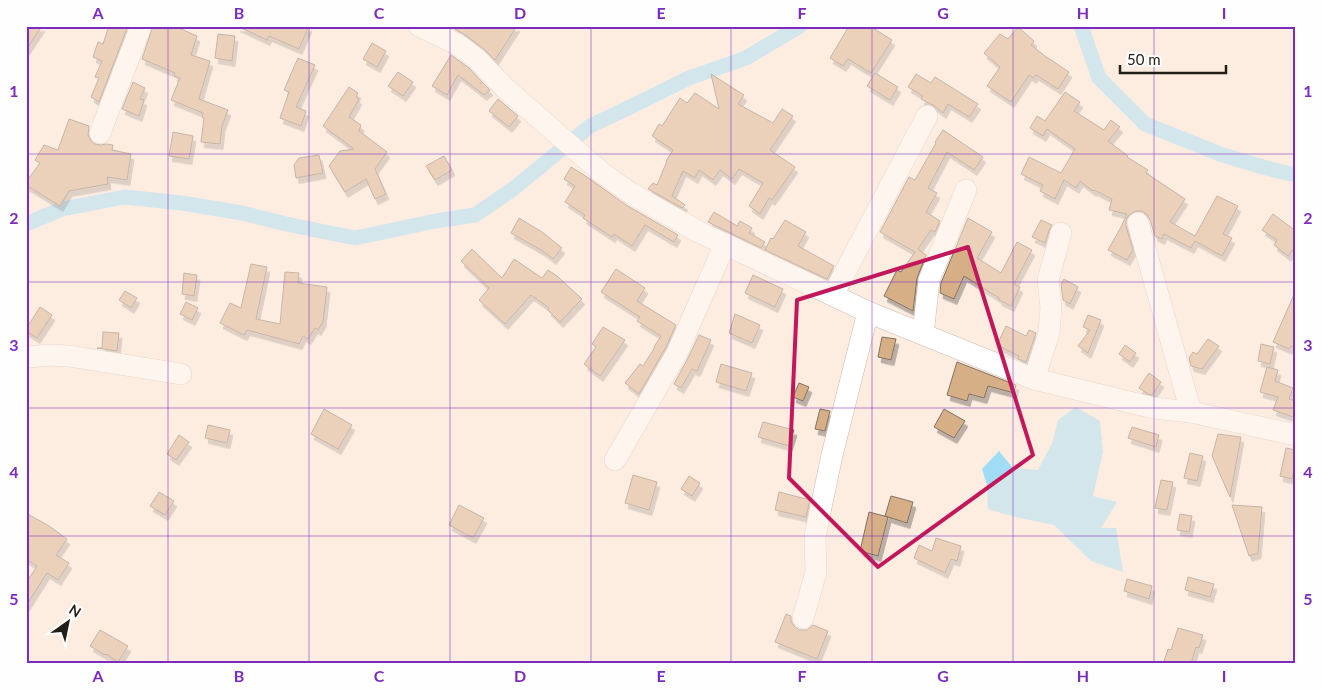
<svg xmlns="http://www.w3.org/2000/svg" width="1322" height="690" font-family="Lato,sans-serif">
<defs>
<filter id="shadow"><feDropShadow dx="3" dy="5.5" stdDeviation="0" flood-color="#0004"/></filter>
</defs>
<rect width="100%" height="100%" fill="#fdede1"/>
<polygon fill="#a0ddf5" points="1076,407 1100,421 1103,452 1093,496 1117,502 1101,528 1116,528 1123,572 1091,561 1054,525 1015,517 988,509 987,485 982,469 999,451 1013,468 1038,470 1053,441 1058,420"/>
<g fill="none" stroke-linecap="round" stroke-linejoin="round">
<g stroke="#a0ddf5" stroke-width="15">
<polyline points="1081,26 1099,78 1145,124 1220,154 1266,168 1296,175"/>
<polyline points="26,224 62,209 125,197 182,203 242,213 286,224 355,238 436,221 475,215 513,189 590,126 628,108 689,78 746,58 800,26"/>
</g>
</g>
<g fill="#d6af87" stroke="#807162" filter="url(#shadow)">
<polygon points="26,26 42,26 26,50"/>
<polygon points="109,26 128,26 99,102 91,97 99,78 95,77 102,61 93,57 98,42 103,44"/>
<polygon points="153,26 174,26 197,36 191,55 210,61 199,99 228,110 222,126 220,144 201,142 204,118 202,117 203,113 171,100 180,78 174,76 175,73 142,59"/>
<polygon points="237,26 309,26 299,49 269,36 267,40"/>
<polygon points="449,26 517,26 495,60 484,49 464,34"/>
<polygon points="849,26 870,26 892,40 871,73 848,59 843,66 830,58"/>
<polygon points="1018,27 1034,41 1031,45 1045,56 1069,72 1058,89 1036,75 1033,78 1029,75 1011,102 987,86 1000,67 984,53 1000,34 1008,39"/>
<polygon points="218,34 235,36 232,61 215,58"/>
<polygon points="372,43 386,51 377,67 363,59"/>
<polygon points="451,55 469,68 482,82 480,84 482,82 490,90 484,95 458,75 447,95 432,86"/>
<polygon points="298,58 315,65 296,107 306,111 301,126 280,118 289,92 284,90"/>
<polygon points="398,72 413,82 403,96 388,86"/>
<polygon points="875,73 898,87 890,100 867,86"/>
<polygon points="711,74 744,95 738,104 773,123 782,109 793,116 770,150 795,167 772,200 769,198 760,214 749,206 763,183 739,169 732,179 720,170 713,180 699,170 695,178 683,171 672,196 685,205 682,208 648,189 653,183 657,185 667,161 666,161 673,150 652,136 659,124 662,126 680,98 687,103 695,93 719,109"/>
<polygon points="916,74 931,83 935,77 978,104 969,117 948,104 943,113 933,105 921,99 923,96 908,87"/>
<polygon points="133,82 145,88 140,99 144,100 139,116 122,109"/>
<polygon points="349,87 358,93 356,97 359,99 349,117 361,125 359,131 387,152 375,169 386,194 375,199 366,179 345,192 329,166 340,151 354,149 323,126"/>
<polygon points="1065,92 1080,102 1074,111 1104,130 1111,120 1120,127 1108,141 1128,156 1127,157 1148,170 1146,173 1185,199 1170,222 1195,236 1217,196 1238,206 1223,234 1232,238 1222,256 1195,241 1191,248 1164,234 1162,239 1155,236 1150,220 1147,214 1142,211 1135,211 1129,215 1126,220 1126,226 1133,250 1127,260 1108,250 1121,227 1127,214 1109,210 1112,199 1094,190 1093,191 1080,181 1076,188 1064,180 1055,199 1040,191 1043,185 1021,174 1029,157 1061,173 1075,149 1047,129 1043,136 1030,128 1037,116 1045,121"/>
<polygon points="498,99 518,116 509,127 489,111"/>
<polygon points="69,119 89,126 88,135 91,141 95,144 101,145 106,144 113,145 112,150 131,154 127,180 107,177 108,184 69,191 60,206 26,185 26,182 40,163 35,160 44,145 58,150"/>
<polygon points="943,130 983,157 974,170 947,152 928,188 937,193 926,212 940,221 935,232 931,230 918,249 926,255 917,278 913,311 884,296 897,270 901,272 915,252 880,232 909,177 915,180 936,143 935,142"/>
<polygon points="173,132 193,136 189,159 169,156"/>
<polygon points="319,155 323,173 296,178 294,165 299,158"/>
<polygon points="444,156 452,170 435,180 426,166"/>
<polygon points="571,167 587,177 626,205 678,235 674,242 645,225 632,246 614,234 612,237 583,218 585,215 565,202 575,186 564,179"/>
<polygon points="714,212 737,226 740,221 752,228 749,233 765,242 761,248 708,222"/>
<polygon points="1273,214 1296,231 1296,245 1288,256 1274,245 1277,240 1262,230"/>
<polygon points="519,218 542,232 562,248 553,259 541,250 511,233"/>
<polygon points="968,218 992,232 977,258 1001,273 1017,242 1032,250 1014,284 1020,287 1011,306 999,300 999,298 964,276 954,299 940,293 941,283"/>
<polygon points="785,220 806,232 798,246 834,266 827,279 765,250 771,238 773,239"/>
<polygon points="1041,220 1052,225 1049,230 1045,243 1032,237"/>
<polygon points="472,249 502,278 514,259 542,278 548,270 557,276 582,299 560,322 548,310 549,308 531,295 505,324 479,300 489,288 461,261"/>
<polygon points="251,264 267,267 256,319 280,324 285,272 299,273 298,283 327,287 323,322 318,330 315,328 308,339 303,336 299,344 247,330 244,335 220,323 230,303 241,308"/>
<polygon points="616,269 645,288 637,301 676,325 666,347 639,394 625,383 640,364 643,366 655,347 654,347 661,336 637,321 640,317 601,292"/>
<polygon points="184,273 197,275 194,296 182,294"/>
<polygon points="753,275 783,289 775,307 745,293"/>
<polygon points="1064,279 1078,287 1070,304 1063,300 1061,284"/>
<polygon points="1296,290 1296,349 1291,346 1289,349 1273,342"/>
<polygon points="125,291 137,298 131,308 119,300"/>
<polygon points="186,302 198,308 192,320 180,314"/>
<polygon points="40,307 52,315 37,338 26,331 26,329"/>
<polygon points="735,314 760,325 752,343 729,333"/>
<polygon points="1088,315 1101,320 1088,353 1078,346 1090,330 1083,327"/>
<polygon points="1006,326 1026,336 1029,330 1036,333 1026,362 1018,359 1019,356 997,345"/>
<polygon points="603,327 625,340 600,376 584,364 596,347 592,344"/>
<polygon points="103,332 119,333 117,351 97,348 102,348"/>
<polygon points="699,335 711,340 697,371 692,369 681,388 674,384 688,358"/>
<polygon points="882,337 896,339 891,360 878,357"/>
<polygon points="1208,339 1219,346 1202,369 1191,366 1189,358 1193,352 1197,354"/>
<polygon points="1261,344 1274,347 1270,364 1258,361"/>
<polygon points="1125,345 1136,353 1130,362 1119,354"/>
<polygon points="957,362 1016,385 1014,393 988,386 984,398 969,394 967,401 947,395"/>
<polygon points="721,364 752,373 746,391 716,382"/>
<polygon points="1267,367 1278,370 1275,381 1293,388 1289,399 1296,401 1296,418 1273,410 1278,397 1260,392"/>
<polygon points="1149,373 1161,382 1152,395 1148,394 1139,388"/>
<polygon points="799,383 809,387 803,401 793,397"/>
<polygon points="324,409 352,425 338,449 311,434"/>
<polygon points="820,409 830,411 825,431 815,429"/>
<polygon points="944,409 965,421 954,438 934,427"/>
<polygon points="763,422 794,430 789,446 758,437"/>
<polygon points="208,425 230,430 227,443 205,438"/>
<polygon points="1132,427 1159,435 1156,447 1128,438"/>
<polygon points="1218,434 1241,437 1230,497 1212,456"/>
<polygon points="179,435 189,442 176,460 167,454"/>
<polygon points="1286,448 1296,450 1296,460 1292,479 1280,476"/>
<polygon points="1190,453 1203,456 1197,481 1184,478"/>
<polygon points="633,475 657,482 649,510 625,503"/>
<polygon points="689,476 700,483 692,496 681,489"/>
<polygon points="1161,480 1173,482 1167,510 1155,508"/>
<polygon points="159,492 174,501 165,515 150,506"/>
<polygon points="779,492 810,500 806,517 775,510"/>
<polygon points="891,496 913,502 907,523 885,516"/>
<polygon points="459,505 484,518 473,538 449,525"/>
<polygon points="1232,505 1262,507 1258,553 1249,556"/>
<polygon points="869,512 888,517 878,556 860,551"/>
<polygon points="26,513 49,526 67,539 56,555 69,563 58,580 47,573 26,606 26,583 37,566 26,559"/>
<polygon points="1180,514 1192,516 1189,532 1177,530"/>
<polygon points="936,538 961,546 957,561 951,559 945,573 914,558 919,545 932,551"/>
<polygon points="1188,577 1214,584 1210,597 1185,590"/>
<polygon points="1127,579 1152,586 1149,599 1124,591"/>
<polygon points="786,614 791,616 791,622 794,626 799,630 807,630 813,625 828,631 817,659 775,642"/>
<polygon points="1178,628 1203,635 1199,648 1196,647 1191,664 1172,664 1164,661 1168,649 1171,650"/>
<polygon points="100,630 128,646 118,662 106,654 105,655 90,646"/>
</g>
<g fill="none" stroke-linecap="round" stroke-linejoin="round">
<defs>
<g id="minor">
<polyline points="419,26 457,44 477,59 506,89 602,173 632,194 697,231 868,312 974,355 1034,379 1154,408 1191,412 1296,435"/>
<polyline points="100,133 141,26"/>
<polyline points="1138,223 1191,412"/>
<polyline points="833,295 927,116"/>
<polyline points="923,334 929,280 966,190"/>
<polyline points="30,357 47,355 69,356 181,374"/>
<polyline points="1034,379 1049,333 1051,307 1048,280 1061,233"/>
<polyline points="615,460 677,353 725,244"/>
<polyline points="803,618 816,572 815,536 832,455 868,312"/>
</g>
</defs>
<use href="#minor" stroke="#cdbbac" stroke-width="22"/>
<use href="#minor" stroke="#fff" stroke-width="21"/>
</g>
<path d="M0 0H1322V690H0ZM968,247L1033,455L878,567L789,478L797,300Z" fill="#fdede1" fill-opacity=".55" fill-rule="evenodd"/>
<path fill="none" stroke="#c2185b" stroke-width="4" stroke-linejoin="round" d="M968,247L1033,455L878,567L789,478L797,300Z"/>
<path fill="none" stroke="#7b2cbf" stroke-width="1" stroke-opacity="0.55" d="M168,26V664M309,26V664M450,26V664M591,26V664M731,26V664M872,26V664M1013,26V664M1154,26V664M26,154H1296M26,282H1296M26,408H1296M26,536H1296"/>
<rect width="1322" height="690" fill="none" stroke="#fefefe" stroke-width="55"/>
<g transform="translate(68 622) rotate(33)" stroke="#fefefe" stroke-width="4" paint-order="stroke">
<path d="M0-4L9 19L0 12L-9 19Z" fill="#231d17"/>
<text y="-8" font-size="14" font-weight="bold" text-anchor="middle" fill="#231d17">N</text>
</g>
<path d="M1120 65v8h106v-8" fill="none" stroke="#231d17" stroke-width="2.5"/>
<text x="1127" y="65" font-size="15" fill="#231d17" stroke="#fefefe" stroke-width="4" paint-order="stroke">50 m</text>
<rect x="28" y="28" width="1266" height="634" fill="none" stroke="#7b2cbf" stroke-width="2"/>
<g font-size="16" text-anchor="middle" font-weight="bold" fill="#7b2cbf">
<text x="98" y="19">A</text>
<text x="239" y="19">B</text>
<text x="379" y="19">C</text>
<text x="520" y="19">D</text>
<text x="661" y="19">E</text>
<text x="802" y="19">F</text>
<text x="943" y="19">G</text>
<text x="1083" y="19">H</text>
<text x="1224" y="19">I</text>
<text x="14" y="97">1</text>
<text x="1308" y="97">1</text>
<text x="14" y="224">2</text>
<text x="1308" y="224">2</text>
<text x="14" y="351">3</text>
<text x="1308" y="351">3</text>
<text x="14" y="478">4</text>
<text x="1308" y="478">4</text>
<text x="14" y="605">5</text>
<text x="1308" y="605">5</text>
<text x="98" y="682">A</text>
<text x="239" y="682">B</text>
<text x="379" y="682">C</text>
<text x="520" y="682">D</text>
<text x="661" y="682">E</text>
<text x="802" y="682">F</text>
<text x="943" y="682">G</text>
<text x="1083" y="682">H</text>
<text x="1224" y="682">I</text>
</g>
</svg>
